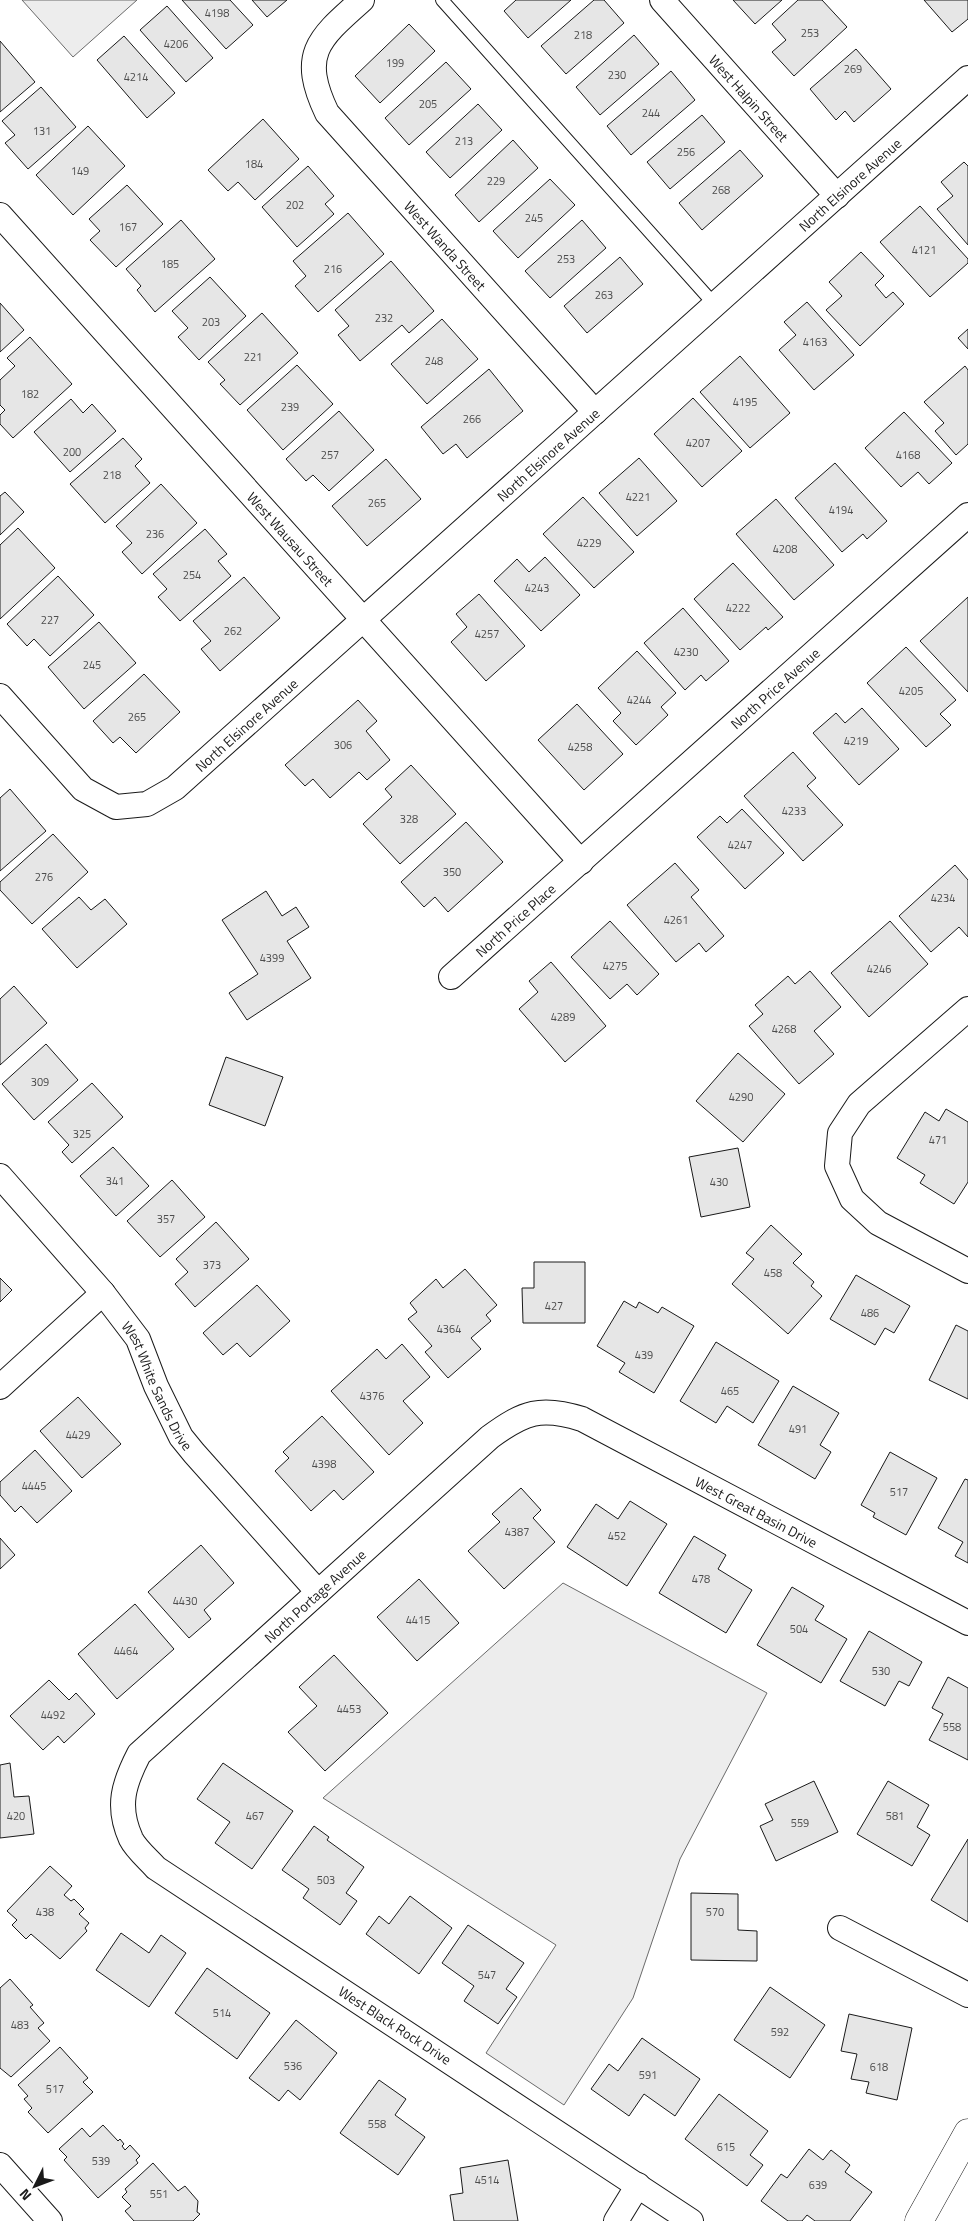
<svg xmlns="http://www.w3.org/2000/svg" width="968" height="2221" font-family="'Titillium Web',sans-serif">
<rect width="100%" height="100%" fill="#fff"/>
<g fill="#ededed" stroke="#6a6a6a">
<polygon points="22,0 137,0 73,57"/>
<polygon points="563,1583 767,1693 680,1859 633,1998 564,2105 486,2053 556,1945 323,1798"/>
</g>
<g fill="#e6e6e6" stroke="#1a1a1a">
<polygon points="182,0 230,0 253,25 226,49"/>
<polygon points="252,0 287,0 267,17"/>
<polygon points="516,0 571,0 528,38 504,11"/>
<polygon points="594,0 604,0 624,23 566,74 541,46"/>
<polygon points="733,0 782,0 755,24"/>
<polygon points="798,0 822,0 847,27 794,76 772,52 786,40 772,24"/>
<polygon points="924,0 968,0 968,19 952,32"/>
<polygon points="167,6 213,58 186,82 140,30"/>
<polygon points="409,24 435,51 380,103 355,76"/>
<polygon points="634,35 659,64 600,115 576,87"/>
<polygon points="124,36 175,93 147,118 97,60"/>
<polygon points="0,41 35,82 0,112"/>
<polygon points="856,49 891,89 854,122 845,111 836,120 810,89"/>
<polygon points="446,62 471,89 409,145 385,118"/>
<polygon points="671,71 695,100 631,155 607,126"/>
<polygon points="41,87 76,127 28,169 5,143 15,135 2,121"/>
<polygon points="478,104 502,130 450,178 426,152"/>
<polygon points="702,115 725,142 670,189 647,162"/>
<polygon points="263,119 299,159 255,200 238,182 228,191 208,170"/>
<polygon points="88,126 125,166 73,215 36,175"/>
<polygon points="513,140 538,168 479,222 455,195"/>
<polygon points="740,150 763,176 702,230 679,203"/>
<polygon points="964,162 968,166 968,245 937,209 953,196 941,182"/>
<polygon points="308,166 334,196 325,204 334,214 297,247 262,207"/>
<polygon points="550,179 575,205 518,258 493,231"/>
<polygon points="127,185 163,224 116,267 90,240 100,231 89,219"/>
<polygon points="920,206 968,259 968,263 930,297 880,242"/>
<polygon points="348,213 384,254 318,312 295,286 306,276 293,261"/>
<polygon points="181,220 215,259 155,312 137,290 141,286 126,269"/>
<polygon points="582,220 606,248 550,298 525,271"/>
<polygon points="861,252 884,276 875,285 886,298 893,292 904,304 860,346 826,310 842,296 829,282"/>
<polygon points="620,257 643,284 587,333 564,306"/>
<polygon points="391,261 434,311 409,333 402,325 360,361 338,335 349,326 335,310"/>
<polygon points="210,277 246,316 199,360 178,337 188,328 172,311"/>
<polygon points="807,302 854,355 814,390 779,350 796,335 784,322"/>
<polygon points="0,303 24,330 0,352"/>
<polygon points="262,313 298,353 240,405 220,384 225,380 208,362"/>
<polygon points="442,319 478,359 427,404 391,364"/>
<polygon points="968,329 968,349 958,338"/>
<polygon points="30,337 72,384 13,438 0,424 0,415 5,410 0,405 0,380 15,366 7,358"/>
<polygon points="740,356 790,413 750,448 700,392"/>
<polygon points="297,365 333,404 283,450 247,410"/>
<polygon points="965,366 968,370 968,444 956,455 935,431 944,423 924,402"/>
<polygon points="489,369 523,411 467,458 456,444 443,454 421,427"/>
<polygon points="693,398 742,451 702,487 654,434"/>
<polygon points="71,399 83,413 92,404 116,431 70,472 34,432"/>
<polygon points="339,411 374,450 329,491 313,475 306,481 286,459"/>
<polygon points="904,412 952,463 929,484 918,472 901,487 865,448"/>
<polygon points="123,438 142,459 135,466 150,483 105,523 70,484"/>
<polygon points="639,458 677,501 637,536 599,493"/>
<polygon points="386,459 421,499 367,546 332,506"/>
<polygon points="835,463 887,521 867,539 863,534 842,552 795,498"/>
<polygon points="161,484 197,523 142,574 122,552 132,543 116,526"/>
<polygon points="5,492 24,512 0,535 0,496"/>
<polygon points="583,497 634,552 594,588 543,534"/>
<polygon points="776,499 834,565 794,600 736,534"/>
<polygon points="18,528 55,568 0,619 0,545"/>
<polygon points="205,529 227,554 218,561 231,576 180,621 158,597 167,589 153,574"/>
<polygon points="545,557 580,595 541,631 494,581 517,559 529,572"/>
<polygon points="733,563 783,617 768,630 766,627 740,650 694,599"/>
<polygon points="58,576 94,615 50,656 34,639 27,646 7,624"/>
<polygon points="244,577 280,618 220,671 201,649 211,641 193,621"/>
<polygon points="479,594 525,646 486,681 451,642 467,627 456,614"/>
<polygon points="968,597 968,692 920,641"/>
<polygon points="683,608 729,661 706,681 701,675 685,690 644,643"/>
<polygon points="99,622 136,663 84,709 48,667"/>
<polygon points="906,647 956,700 940,714 951,725 926,747 867,683"/>
<polygon points="637,651 676,693 661,707 668,715 636,745 613,721 621,713 598,688"/>
<polygon points="144,674 180,712 136,753 120,737 113,743 93,721"/>
<polygon points="358,700 377,721 366,731 390,760 367,780 359,772 330,798 313,779 305,786 285,765"/>
<polygon points="577,704 623,754 584,790 538,740"/>
<polygon points="862,708 899,749 859,785 813,733 836,713 845,723"/>
<polygon points="793,752 816,778 807,786 843,825 803,861 744,796"/>
<polygon points="411,765 456,814 400,864 363,824 392,797 385,789"/>
<polygon points="10,789 46,831 0,871 0,798"/>
<polygon points="742,809 784,853 745,889 697,837 720,816 727,823"/>
<polygon points="466,822 503,862 448,912 435,897 424,907 401,882"/>
<polygon points="53,834 88,872 32,924 0,890 0,882"/>
<polygon points="675,863 699,890 691,897 724,936 706,952 699,943 676,962 627,905"/>
<polygon points="955,865 968,880 968,937 959,927 931,952 899,916"/>
<polygon points="266,891 282,916 296,907 309,927 287,941 311,978 247,1020 229,993 258,974 222,920"/>
<polygon points="79,897 91,910 105,899 127,924 77,968 42,929"/>
<polygon points="610,921 659,974 637,995 627,984 610,999 571,957"/>
<polygon points="890,921 928,964 869,1017 831,973"/>
<polygon points="551,962 606,1026 565,1062 519,1009 538,992 529,981"/>
<polygon points="810,971 841,1007 814,1031 834,1054 799,1084 749,1026 763,1014 755,1005 788,976 795,984"/>
<polygon points="14,986 47,1023 0,1065 0,999"/>
<polygon points="46,1044 78,1080 34,1120 2,1084"/>
<polygon points="738,1053 785,1094 743,1142 696,1101"/>
<polygon points="226,1057 283,1077 265,1126 209,1105"/>
<polygon points="92,1083 123,1117 72,1163 62,1152 69,1145 48,1122"/>
<polygon points="946,1109 968,1122 968,1182 954,1204 920,1183 925,1175 897,1158 925,1112 939,1121"/>
<polygon points="113,1147 149,1186 116,1216 80,1176"/>
<polygon points="738,1148 750,1207 701,1217 689,1157"/>
<polygon points="172,1180 205,1217 160,1257 127,1221"/>
<polygon points="216,1222 249,1259 195,1307 175,1284 188,1272 176,1259"/>
<polygon points="771,1225 802,1254 793,1263 814,1282 811,1286 822,1296 788,1334 732,1284 754,1259 746,1253"/>
<polygon points="534,1262 585,1262 585,1323 523,1323 522,1288 534,1288"/>
<polygon points="465,1269 497,1305 486,1315 491,1321 471,1338 481,1349 448,1378 425,1352 432,1346 408,1319 417,1312 410,1303 436,1279 443,1288"/>
<polygon points="856,1275 910,1306 894,1333 885,1328 875,1345 830,1319"/>
<polygon points="0,1278 12,1290 0,1302"/>
<polygon points="257,1285 290,1321 250,1357 237,1343 223,1355 203,1333"/>
<polygon points="624,1301 636,1308 639,1302 658,1313 662,1307 694,1326 654,1393 619,1372 625,1363 597,1346"/>
<polygon points="956,1325 968,1331 968,1399 929,1380"/>
<polygon points="716,1342 779,1381 753,1423 727,1406 716,1423 680,1401"/>
<polygon points="402,1344 430,1377 403,1401 423,1423 389,1455 331,1391 377,1349 386,1359"/>
<polygon points="793,1386 839,1413 820,1445 831,1452 815,1479 758,1445"/>
<polygon points="78,1397 121,1444 82,1478 40,1431"/>
<polygon points="322,1416 374,1472 343,1500 334,1490 311,1511 275,1471 289,1458 283,1452"/>
<polygon points="35,1450 72,1491 37,1523 21,1506 15,1512 0,1495 0,1482"/>
<polygon points="890,1452 937,1478 906,1535 873,1517 875,1513 861,1505"/>
<polygon points="965,1479 968,1480 968,1563 955,1556 963,1542 938,1528"/>
<polygon points="521,1488 541,1510 533,1518 555,1542 504,1589 468,1551 500,1522 492,1514"/>
<polygon points="630,1501 667,1524 627,1586 567,1547 596,1504 618,1519"/>
<polygon points="694,1536 726,1555 718,1569 752,1590 726,1633 659,1593"/>
<polygon points="0,1538 15,1555 0,1569"/>
<polygon points="201,1545 234,1583 204,1610 211,1619 189,1638 148,1592"/>
<polygon points="419,1579 459,1623 417,1661 377,1617"/>
<polygon points="792,1587 824,1606 815,1620 847,1639 821,1683 757,1645"/>
<polygon points="135,1604 174,1649 117,1699 78,1654"/>
<polygon points="869,1631 922,1662 909,1686 899,1681 885,1706 840,1681"/>
<polygon points="334,1655 388,1713 325,1771 288,1732 317,1706 299,1687"/>
<polygon points="948,1677 968,1688 968,1760 929,1740 943,1714 932,1708"/>
<polygon points="49,1680 69,1700 76,1693 95,1714 64,1743 58,1736 43,1750 10,1716"/>
<polygon points="10,1763 14,1797 29,1796 34,1834 0,1838 0,1765"/>
<polygon points="223,1763 293,1811 252,1869 215,1843 230,1822 197,1799"/>
<polygon points="814,1781 838,1832 776,1861 760,1826 773,1820 765,1804"/>
<polygon points="888,1781 929,1805 917,1827 930,1835 912,1866 857,1834"/>
<polygon points="314,1826 329,1837 327,1840 364,1867 346,1893 357,1901 340,1925 303,1898 309,1889 282,1870"/>
<polygon points="968,1839 968,1922 931,1900"/>
<polygon points="50,1866 72,1886 64,1895 71,1901 74,1899 84,1909 79,1914 89,1923 85,1928 87,1931 60,1959 31,1934 26,1939 12,1925 17,1920 7,1911"/>
<polygon points="691,1893 738,1894 738,1930 757,1931 757,1961 691,1960"/>
<polygon points="410,1896 452,1928 419,1974 366,1934 379,1916 389,1924"/>
<polygon points="468,1925 524,1963 506,1989 517,1997 498,2024 464,2001 474,1986 442,1963"/>
<polygon points="121,1933 149,1953 161,1935 186,1953 149,2007 96,1970"/>
<polygon points="207,1968 270,2013 237,2059 175,2013"/>
<polygon points="10,1979 33,2005 30,2007 44,2023 38,2028 50,2041 11,2077 0,2068 0,1988"/>
<polygon points="770,1987 825,2025 790,2078 734,2040"/>
<polygon points="849,2014 912,2028 897,2100 866,2093 869,2082 851,2079 857,2054 841,2051"/>
<polygon points="296,2020 337,2053 300,2100 288,2090 279,2101 249,2078"/>
<polygon points="642,2038 700,2079 675,2116 644,2094 629,2116 591,2089 609,2064 618,2071"/>
<polygon points="60,2047 88,2078 83,2082 93,2092 48,2133 28,2112 32,2108 24,2099 28,2096 18,2085"/>
<polygon points="379,2080 406,2099 395,2115 425,2137 398,2175 340,2133"/>
<polygon points="719,2094 768,2131 750,2155 763,2165 747,2186 685,2139"/>
<polygon points="103,2125 118,2141 120,2139 124,2144 122,2146 125,2150 130,2145 140,2156 136,2160 138,2163 98,2198 64,2160 67,2157 59,2149 82,2128 90,2137"/>
<polygon points="809,2149 823,2160 831,2150 850,2165 845,2172 872,2192 850,2221 815,2221 807,2215 802,2221 788,2221 761,2201 781,2174 787,2178"/>
<polygon points="508,2160 518,2221 454,2221 450,2195 463,2193 460,2168"/>
<polygon points="153,2163 178,2191 185,2186 198,2201 197,2212 200,2214 193,2221 134,2221 125,2211 131,2206 122,2197 127,2192 125,2189"/>
</g>
<g fill="none" stroke-linecap="round" stroke-linejoin="round">
<defs>
<polyline id="lane" points="442,0 715,305"/>
<g id="street">
<path id="s1" d="M362,0C318,39 299,54 327,113L595,412"/>
<path id="s2" d="M662,0L837,196"/>
<path id="s3" d="M0,215L581,862"/>
<path id="s4" d="M0,696L83,789L116,807L147,804L175,788L968,78"/>
<path id="s5" d="M451,977L968,515"/>
<polyline points="968,1009 859,1104 840,1133 837,1166 852,1199 878,1223 968,1271"/>
<path id="s6" d="M0,1176L103,1293L138,1339L156,1386L181,1437L194,1453L318,1592"/>
<polyline points="0,1387 103,1293"/>
<polyline points="840,1928 968,1995"/>
<polyline points="0,2165 50,2221"/>
<polyline points="616,2221 638,2185"/>
<path id="s7" d="M691,2221L156,1868C148,1859 136,1849 131,1839C116,1806 124,1783 139,1754L490,1437C524,1412 541,1406 582,1419L968,1623"/>
</g>
<polyline id="secondary" points="919,2221 968,2133"/>
</defs>
<use href="#lane" stroke="#1a1a1a" stroke-width="14"/>
<use href="#street" stroke="#1a1a1a" stroke-width="26"/>
<use href="#secondary" stroke="#1a1a1a" stroke-width="29"/>
<use href="#lane" stroke="#fff" stroke-width="12"/>
<use href="#street" stroke="#fff" stroke-width="24"/>
<use href="#secondary" stroke="#fff" stroke-width="28"/>
</g>
<g text-anchor="middle" dominant-baseline="central" stroke-width="4" stroke-linejoin="round" paint-order="stroke">
<g font-size="11" fill="#4d4d4d">
<text x="217" y="13">4198</text>
<text x="810" y="33">253</text>
<text x="583" y="35">218</text>
<text x="176" y="44">4206</text>
<text x="395" y="63">199</text>
<text x="853" y="69">269</text>
<text x="617" y="75">230</text>
<text x="136" y="77">4214</text>
<text x="428" y="104">205</text>
<text x="651" y="113">244</text>
<text x="42" y="131">131</text>
<text x="464" y="141">213</text>
<text x="686" y="152">256</text>
<text x="254" y="164">184</text>
<text x="80" y="171">149</text>
<text x="496" y="181">229</text>
<text x="721" y="190">268</text>
<text x="295" y="205">202</text>
<text x="534" y="218">245</text>
<text x="128" y="227">167</text>
<text x="924" y="250">4121</text>
<text x="566" y="259">253</text>
<text x="170" y="264">185</text>
<text x="333" y="269">216</text>
<text x="604" y="295">263</text>
<text x="384" y="318">232</text>
<text x="211" y="322">203</text>
<text x="815" y="342">4163</text>
<text x="253" y="357">221</text>
<text x="434" y="361">248</text>
<text x="30" y="394">182</text>
<text x="745" y="402">4195</text>
<text x="290" y="407">239</text>
<text x="472" y="419">266</text>
<text x="698" y="443">4207</text>
<text x="72" y="452">200</text>
<text x="330" y="455">257</text>
<text x="908" y="455">4168</text>
<text x="112" y="475">218</text>
<text x="638" y="497">4221</text>
<text x="377" y="503">265</text>
<text x="841" y="510">4194</text>
<text x="155" y="534">236</text>
<text x="589" y="543">4229</text>
<text x="785" y="549">4208</text>
<text x="192" y="575">254</text>
<text x="537" y="588">4243</text>
<text x="738" y="608">4222</text>
<text x="50" y="620">227</text>
<text x="233" y="631">262</text>
<text x="487" y="634">4257</text>
<text x="686" y="652">4230</text>
<text x="92" y="665">245</text>
<text x="911" y="691">4205</text>
<text x="639" y="700">4244</text>
<text x="137" y="717">265</text>
<text x="856" y="741">4219</text>
<text x="343" y="745">306</text>
<text x="580" y="747">4258</text>
<text x="794" y="811">4233</text>
<text x="409" y="819">328</text>
<text x="740" y="845">4247</text>
<text x="452" y="872">350</text>
<text x="44" y="877">276</text>
<text x="943" y="898">4234</text>
<text x="676" y="920">4261</text>
<text x="272" y="958">4399</text>
<text x="615" y="966">4275</text>
<text x="879" y="969">4246</text>
<text x="563" y="1017">4289</text>
<text x="784" y="1029">4268</text>
<text x="40" y="1082">309</text>
<text x="741" y="1097">4290</text>
<text x="82" y="1134">325</text>
<text x="938" y="1140">471</text>
<text x="115" y="1181">341</text>
<text x="719" y="1182">430</text>
<text x="166" y="1219">357</text>
<text x="212" y="1265">373</text>
<text x="773" y="1273">458</text>
<text x="554" y="1306">427</text>
<text x="870" y="1313">486</text>
<text x="449" y="1329">4364</text>
<text x="644" y="1355">439</text>
<text x="730" y="1391">465</text>
<text x="372" y="1396">4376</text>
<text x="798" y="1429">491</text>
<text x="78" y="1435">4429</text>
<text x="324" y="1464">4398</text>
<text x="34" y="1486">4445</text>
<text x="899" y="1492">517</text>
<text x="517" y="1532">4387</text>
<text x="617" y="1536">452</text>
<text x="701" y="1579">478</text>
<text x="185" y="1601">4430</text>
<text x="418" y="1620">4415</text>
<text x="799" y="1629">504</text>
<text x="126" y="1651">4464</text>
<text x="881" y="1671">530</text>
<text x="349" y="1709">4453</text>
<text x="53" y="1715">4492</text>
<text x="952" y="1727">558</text>
<text x="16" y="1816">420</text>
<text x="255" y="1816">467</text>
<text x="895" y="1816">581</text>
<text x="800" y="1823">559</text>
<text x="326" y="1880">503</text>
<text x="45" y="1912">438</text>
<text x="715" y="1912">570</text>
<text x="487" y="1975">547</text>
<text x="222" y="2013">514</text>
<text x="20" y="2025">483</text>
<text x="780" y="2032">592</text>
<text x="293" y="2066">536</text>
<text x="879" y="2067">618</text>
<text x="648" y="2075">591</text>
<text x="55" y="2089">517</text>
<text x="377" y="2124">558</text>
<text x="726" y="2147">615</text>
<text x="101" y="2161">539</text>
<text x="487" y="2180">4514</text>
<text x="818" y="2185">639</text>
<text x="159" y="2194">551</text>
</g>
<g font-size="14" fill="#1a1a1a" stroke="#fff">
<text stroke="none"><textPath href="#s2" startOffset="131">West Halpin Street</textPath></text>
<text stroke="none"><textPath href="#s4" startOffset="1131">North Elsinore Avenue</textPath></text>
<text stroke="none"><textPath href="#s1" startOffset="311">West Wanda Street</textPath></text>
<text stroke="none"><textPath href="#s4" startOffset="726">North Elsinore Avenue</textPath></text>
<text stroke="none"><textPath href="#s3" startOffset="435">West Wausau Street</textPath></text>
<text stroke="none"><textPath href="#s5" startOffset="434">North Price Avenue</textPath></text>
<text stroke="none"><textPath href="#s4" startOffset="321">North Elsinore Avenue</textPath></text>
<text stroke="none"><textPath href="#s5" startOffset="86">North Price Place</textPath></text>
<text stroke="none"><textPath href="#s6" startOffset="264">West White Sands Drive</textPath></text>
<text stroke="none"><textPath href="#s7" startOffset="1538">West Great Basin Drive</textPath></text>
<text stroke="none"><textPath href="#s7" startOffset="1005">North Portage Avenue</textPath></text>
<text transform="translate(395 2025) rotate(33)">West Black Rock Drive</text>
</g>
</g>
<g transform="translate(35 2186) rotate(228)" stroke="#ffffff" stroke-width="4" paint-order="stroke">
<path d="M0-4L9 19L0 12L-9 19Z" fill="#1a1a1a"/>
<text y="-8" font-size="14" font-weight="bold" text-anchor="middle" fill="#1a1a1a">N</text>
</g>
</svg>
